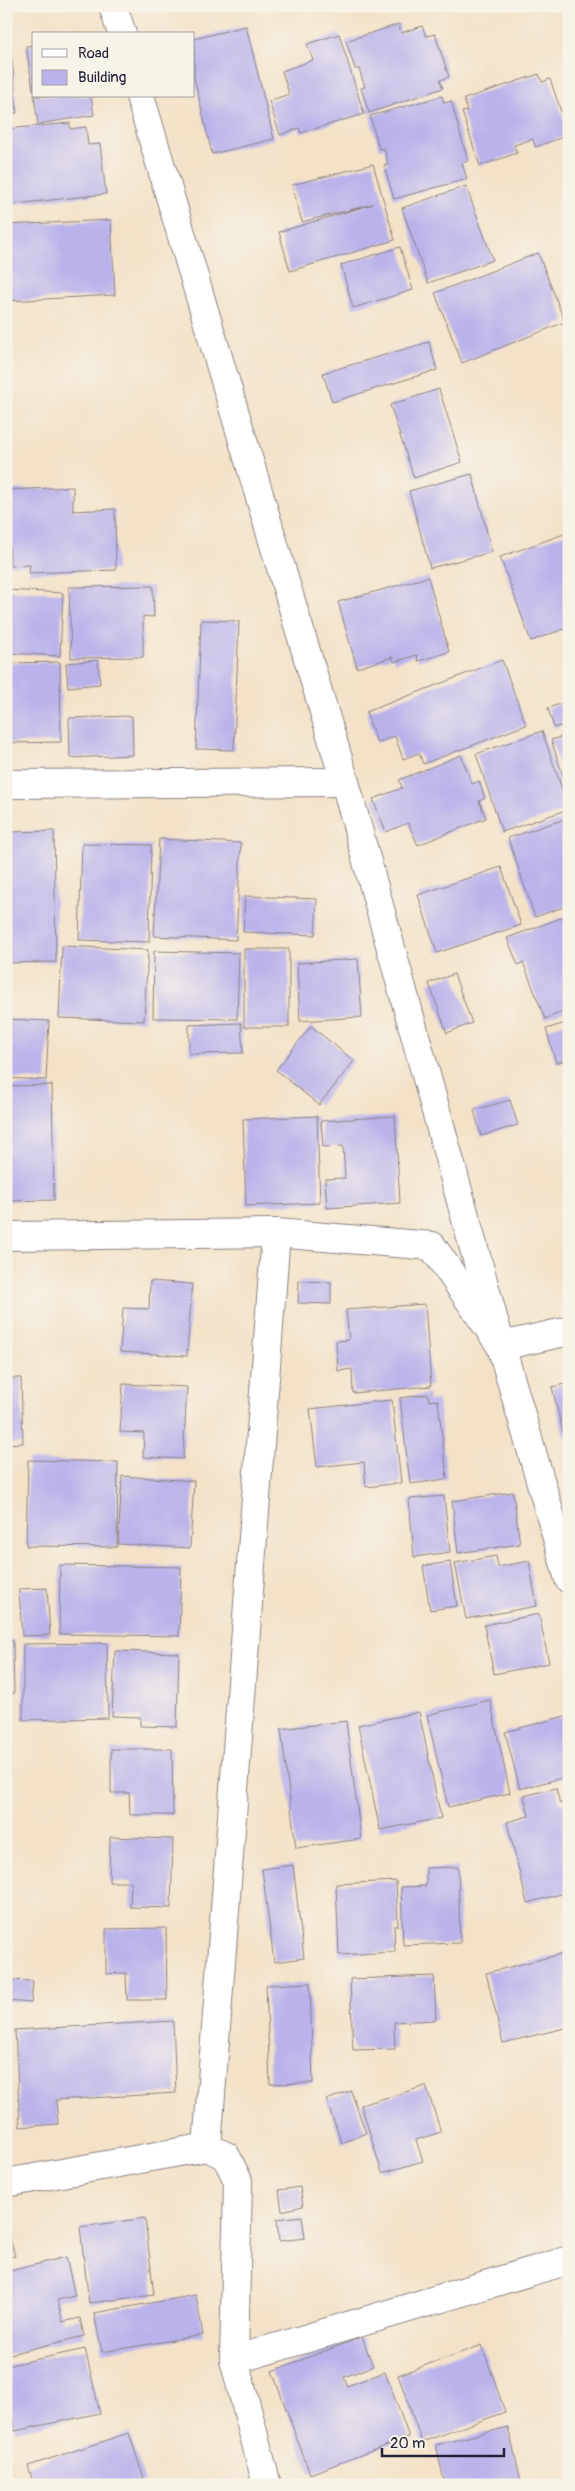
<svg xmlns="http://www.w3.org/2000/svg" width="575" height="2491" font-family="Pangolin,sans-serif">
<rect width="100%" height="100%" fill="#f7f3e8"/>
<filter id="ink" filterUnits="userSpaceOnUse"><feTurbulence type="fractalNoise" baseFrequency=".02" numOctaves="2"/><feDisplacementMap in="SourceGraphic" scale="10" xChannelSelector="R" yChannelSelector="G"/><feConvolveMatrix kernelMatrix="1 2 1 2 8 2 1 2 1" color-interpolation-filters="sRGB"/></filter>
<filter id="wash" filterUnits="userSpaceOnUse"><feTurbulence type="fractalNoise" baseFrequency=".0096" numOctaves="4" result="noise"/><feDisplacementMap in="SourceGraphic" scale="20" xChannelSelector="R" yChannelSelector="G"/><feGaussianBlur stdDeviation="1.12" result="paint"/><feColorMatrix in="noise" values="0 0 0 0 0 0 0 0 0 0 0 0 0 0 0 0 0 1.4 0 .05"/><feComposite in="paint" operator="in"/></filter>
<g filter="url(#wash)">
<rect width="100%" height="100%" fill="#f3e2c8"/>
<g id="blocks">
<g fill="#bab2eb">
<polygon points="399,24 401,33 422,26 426,36 435,34 449,77 440,80 443,88 369,113 361,88 365,87 359,69 355,69 346,41"/>
<polygon points="246,26 274,139 212,154 194,77 194,39"/>
<polygon points="6,28 9,28 17,113 6,114"/>
<polygon points="339,34 364,114 301,133 299,128 280,135 269,101 289,94 282,71 313,60 307,44"/>
<polygon points="34,45 34,89 33,90 26,46"/>
<polygon points="539,74 542,82 550,79 569,135 535,147 533,139 514,145 517,153 480,166 462,112 467,111 464,99"/>
<polygon points="34,96 91,96 94,115 38,124"/>
<polygon points="442,96 444,103 451,101 468,161 462,163 467,179 394,199 384,165 388,164 384,148 379,149 370,116"/>
<polygon points="70,123 70,129 86,127 88,145 100,144 106,194 6,205 6,129"/>
<polygon points="373,164 395,240 290,271 279,232 373,204 302,222 292,185"/>
<polygon points="466,186 493,260 428,283 402,208"/>
<polygon points="111,220 115,295 9,301 6,225"/>
<polygon points="400,247 413,290 353,308 341,265"/>
<polygon points="538,253 565,322 462,363 435,293"/>
<polygon points="429,342 437,370 332,402 323,373"/>
<polygon points="439,389 462,462 414,478 390,405"/>
<polygon points="472,474 492,552 430,568 409,491"/>
<polygon points="73,487 73,511 115,509 116,570 29,573 30,565 10,566 8,490"/>
<polygon points="567,533 569,538 569,627 531,641 500,557"/>
<polygon points="428,577 449,652 418,661 417,655 394,662 393,657 357,668 338,602"/>
<polygon points="153,586 154,617 143,616 143,657 71,658 69,587"/>
<polygon points="6,590 63,593 60,656 6,653"/>
<polygon points="201,620 239,621 234,750 196,749"/>
<polygon points="98,660 100,684 68,687 66,663"/>
<polygon points="502,660 526,725 423,764 419,753 403,759 395,736 377,743 366,712"/>
<polygon points="60,662 61,742 6,743 6,663"/>
<polygon points="569,701 569,723 554,728 548,708"/>
<polygon points="132,716 133,755 70,758 69,718"/>
<polygon points="542,731 569,809 502,832 476,754"/>
<polygon points="569,734 569,779 565,781 551,740"/>
<polygon points="461,755 472,784 479,781 485,798 479,801 486,818 418,845 408,823 386,832 373,799 402,788 399,780"/>
<polygon points="568,818 569,905 535,917 508,838"/>
<polygon points="54,831 56,962 6,963 6,832"/>
<polygon points="159,839 241,843 236,940 154,936"/>
<polygon points="82,844 151,845 149,942 79,940"/>
<polygon points="501,867 521,925 437,953 418,895"/>
<polygon points="245,896 317,899 315,935 243,932"/>
<polygon points="569,915 569,1009 545,1019 523,962 518,965 507,938"/>
<polygon points="62,946 148,950 144,1021 59,1018"/>
<rect x="244" y="949" width="45" height="78"/>
<polygon points="154,951 239,953 237,1019 153,1018"/>
<polygon points="358,959 362,1017 300,1021 297,963"/>
<polygon points="454,974 472,1023 447,1033 429,983"/>
<polygon points="6,1019 49,1021 46,1080 6,1078"/>
<polygon points="569,1022 569,1059 556,1063 546,1029"/>
<polygon points="241,1023 243,1053 189,1054 189,1025"/>
<polygon points="311,1026 354,1061 319,1105 276,1070"/>
<polygon points="52,1085 54,1200 6,1201 6,1086"/>
<polygon points="510,1100 518,1125 481,1136 474,1110"/>
<polygon points="317,1116 320,1203 246,1206 243,1119"/>
<polygon points="395,1116 400,1203 327,1208 325,1179 345,1178 343,1146 323,1147 321,1121"/>
<polygon points="150,1281 192,1284 187,1356 120,1352 123,1308 149,1309"/>
<polygon points="299,1281 331,1282 331,1304 298,1303"/>
<polygon points="425,1304 431,1386 353,1393 352,1369 338,1371 336,1341 349,1340 346,1310"/>
<polygon points="6,1378 21,1378 23,1443 6,1444"/>
<polygon points="569,1383 569,1436 564,1437 552,1387"/>
<polygon points="123,1384 187,1387 183,1459 143,1457 144,1433 120,1432"/>
<polygon points="428,1394 429,1401 438,1400 447,1479 410,1484 400,1398"/>
<polygon points="392,1400 401,1483 366,1487 364,1462 317,1467 310,1409"/>
<polygon points="28,1460 118,1462 117,1547 26,1546"/>
<polygon points="122,1476 194,1481 190,1548 118,1544"/>
<polygon points="513,1492 520,1544 458,1553 452,1501"/>
<polygon points="444,1496 450,1552 414,1557 409,1499"/>
<polygon points="496,1556 498,1567 529,1561 537,1606 466,1619 455,1563"/>
<polygon points="450,1562 457,1606 430,1610 423,1566"/>
<polygon points="60,1565 181,1567 179,1636 59,1634"/>
<polygon points="47,1588 50,1635 22,1636 19,1589"/>
<polygon points="539,1614 549,1663 494,1674 484,1625"/>
<polygon points="6,1640 13,1640 14,1694 6,1694"/>
<polygon points="107,1643 108,1718 23,1720 23,1644"/>
<polygon points="115,1651 179,1653 177,1727 140,1726 140,1717 112,1716"/>
<polygon points="490,1700 510,1793 448,1807 427,1715"/>
<polygon points="419,1712 441,1818 380,1830 358,1725"/>
<polygon points="569,1715 569,1776 520,1789 505,1732"/>
<polygon points="346,1721 361,1839 296,1848 281,1729"/>
<polygon points="6,1733 12,1733 8,1803 6,1803"/>
<polygon points="111,1749 172,1749 173,1815 130,1815 129,1793 111,1793"/>
<polygon points="556,1788 560,1804 569,1802 569,1892 527,1903 507,1822 529,1816 524,1796"/>
<polygon points="110,1837 173,1839 171,1908 130,1907 131,1882 109,1882"/>
<polygon points="293,1865 304,1958 274,1962 262,1869"/>
<polygon points="458,1867 460,1943 403,1945 401,1887 426,1886 426,1868"/>
<polygon points="396,1881 398,1926 394,1926 395,1952 339,1955 336,1884"/>
<polygon points="166,1928 167,2000 127,2000 126,1973 106,1974 106,1929"/>
<polygon points="569,1952 569,2027 503,2043 486,1973"/>
<polygon points="434,1976 436,2020 394,2022 395,2049 353,2050 350,1979"/>
<polygon points="8,1980 33,1981 31,2003 6,2001"/>
<polygon points="310,1983 313,2083 270,2084 266,1985"/>
<polygon points="173,2021 176,2093 56,2100 58,2124 20,2127 15,2030"/>
<polygon points="426,2086 441,2132 416,2140 423,2161 382,2173 361,2105"/>
<polygon points="351,2091 366,2133 342,2143 326,2100"/>
<polygon points="300,2187 303,2206 282,2211 279,2190"/>
<polygon points="302,2216 305,2238 279,2241 277,2219"/>
<polygon points="145,2218 154,2295 89,2303 80,2227"/>
<polygon points="6,2225 15,2256 6,2258"/>
<polygon points="66,2257 75,2296 57,2300 63,2322 80,2318 84,2336 6,2355 6,2272"/>
<polygon points="196,2295 203,2335 102,2352 94,2313"/>
<polygon points="362,2337 373,2366 344,2377 347,2386 385,2372 409,2437 310,2474 272,2371"/>
<polygon points="482,2345 505,2412 422,2442 398,2375"/>
<polygon points="85,2349 100,2413 15,2431 6,2388 6,2366"/>
<polygon points="508,2427 522,2485 445,2485 436,2445"/>
<polygon points="129,2433 145,2482 134,2485 34,2485 28,2466"/>
</g>
</g>
</g>
<g filter="url(#ink)">
<use href="#blocks" fill-opacity="0" stroke="#8a8282" stroke-width="1"/>
<g fill="none" stroke-linecap="round" stroke-linejoin="round">
<defs>
<g id="street">
<polyline points="113,6 122,34"/>
<polyline points="140,96 345,782 501,1346 569,1579"/>
<polyline points="6,784 345,782"/>
<polyline points="6,1236 276,1233 432,1246 501,1346 569,1331"/>
<polyline points="207,2147 276,1233"/>
<polyline points="6,2183 207,2147 226,2156 238,2181 234,2360 267,2485"/>
<polyline points="234,2360 569,2260"/>
</g>
</defs>
<use href="#street" stroke="#8a8282" stroke-width="30"/>
<use href="#street" stroke="#fff" stroke-width="28"/>
</g>
</g>
<rect width="575" height="2491" fill="none" stroke="#f7f3e8" stroke-width="25"/>
<rect x="32" y="32" width="162" height="65" fill="#f7f3e8" stroke="#a29fa3"/>
<rect x="42" y="49" width="25" height="8" fill="#ffffff" stroke="#a29fa3"/>
<text x="78" y="58" font-size="15" fill="#22223b">Road</text>
<rect x="42" y="70" width="25" height="15" fill="#bab2eb" stroke="#a29fa3"/>
<text x="78" y="82" font-size="15" fill="#22223b">Building</text>
<path d="M382 2448v8h122v-8" fill="none" stroke="#22223b" stroke-width="2.5"/>
<text x="390" y="2448" font-size="15" fill="#22223b" stroke="#f7f3e8" stroke-width="4" paint-order="stroke">20 m</text>
</svg>
